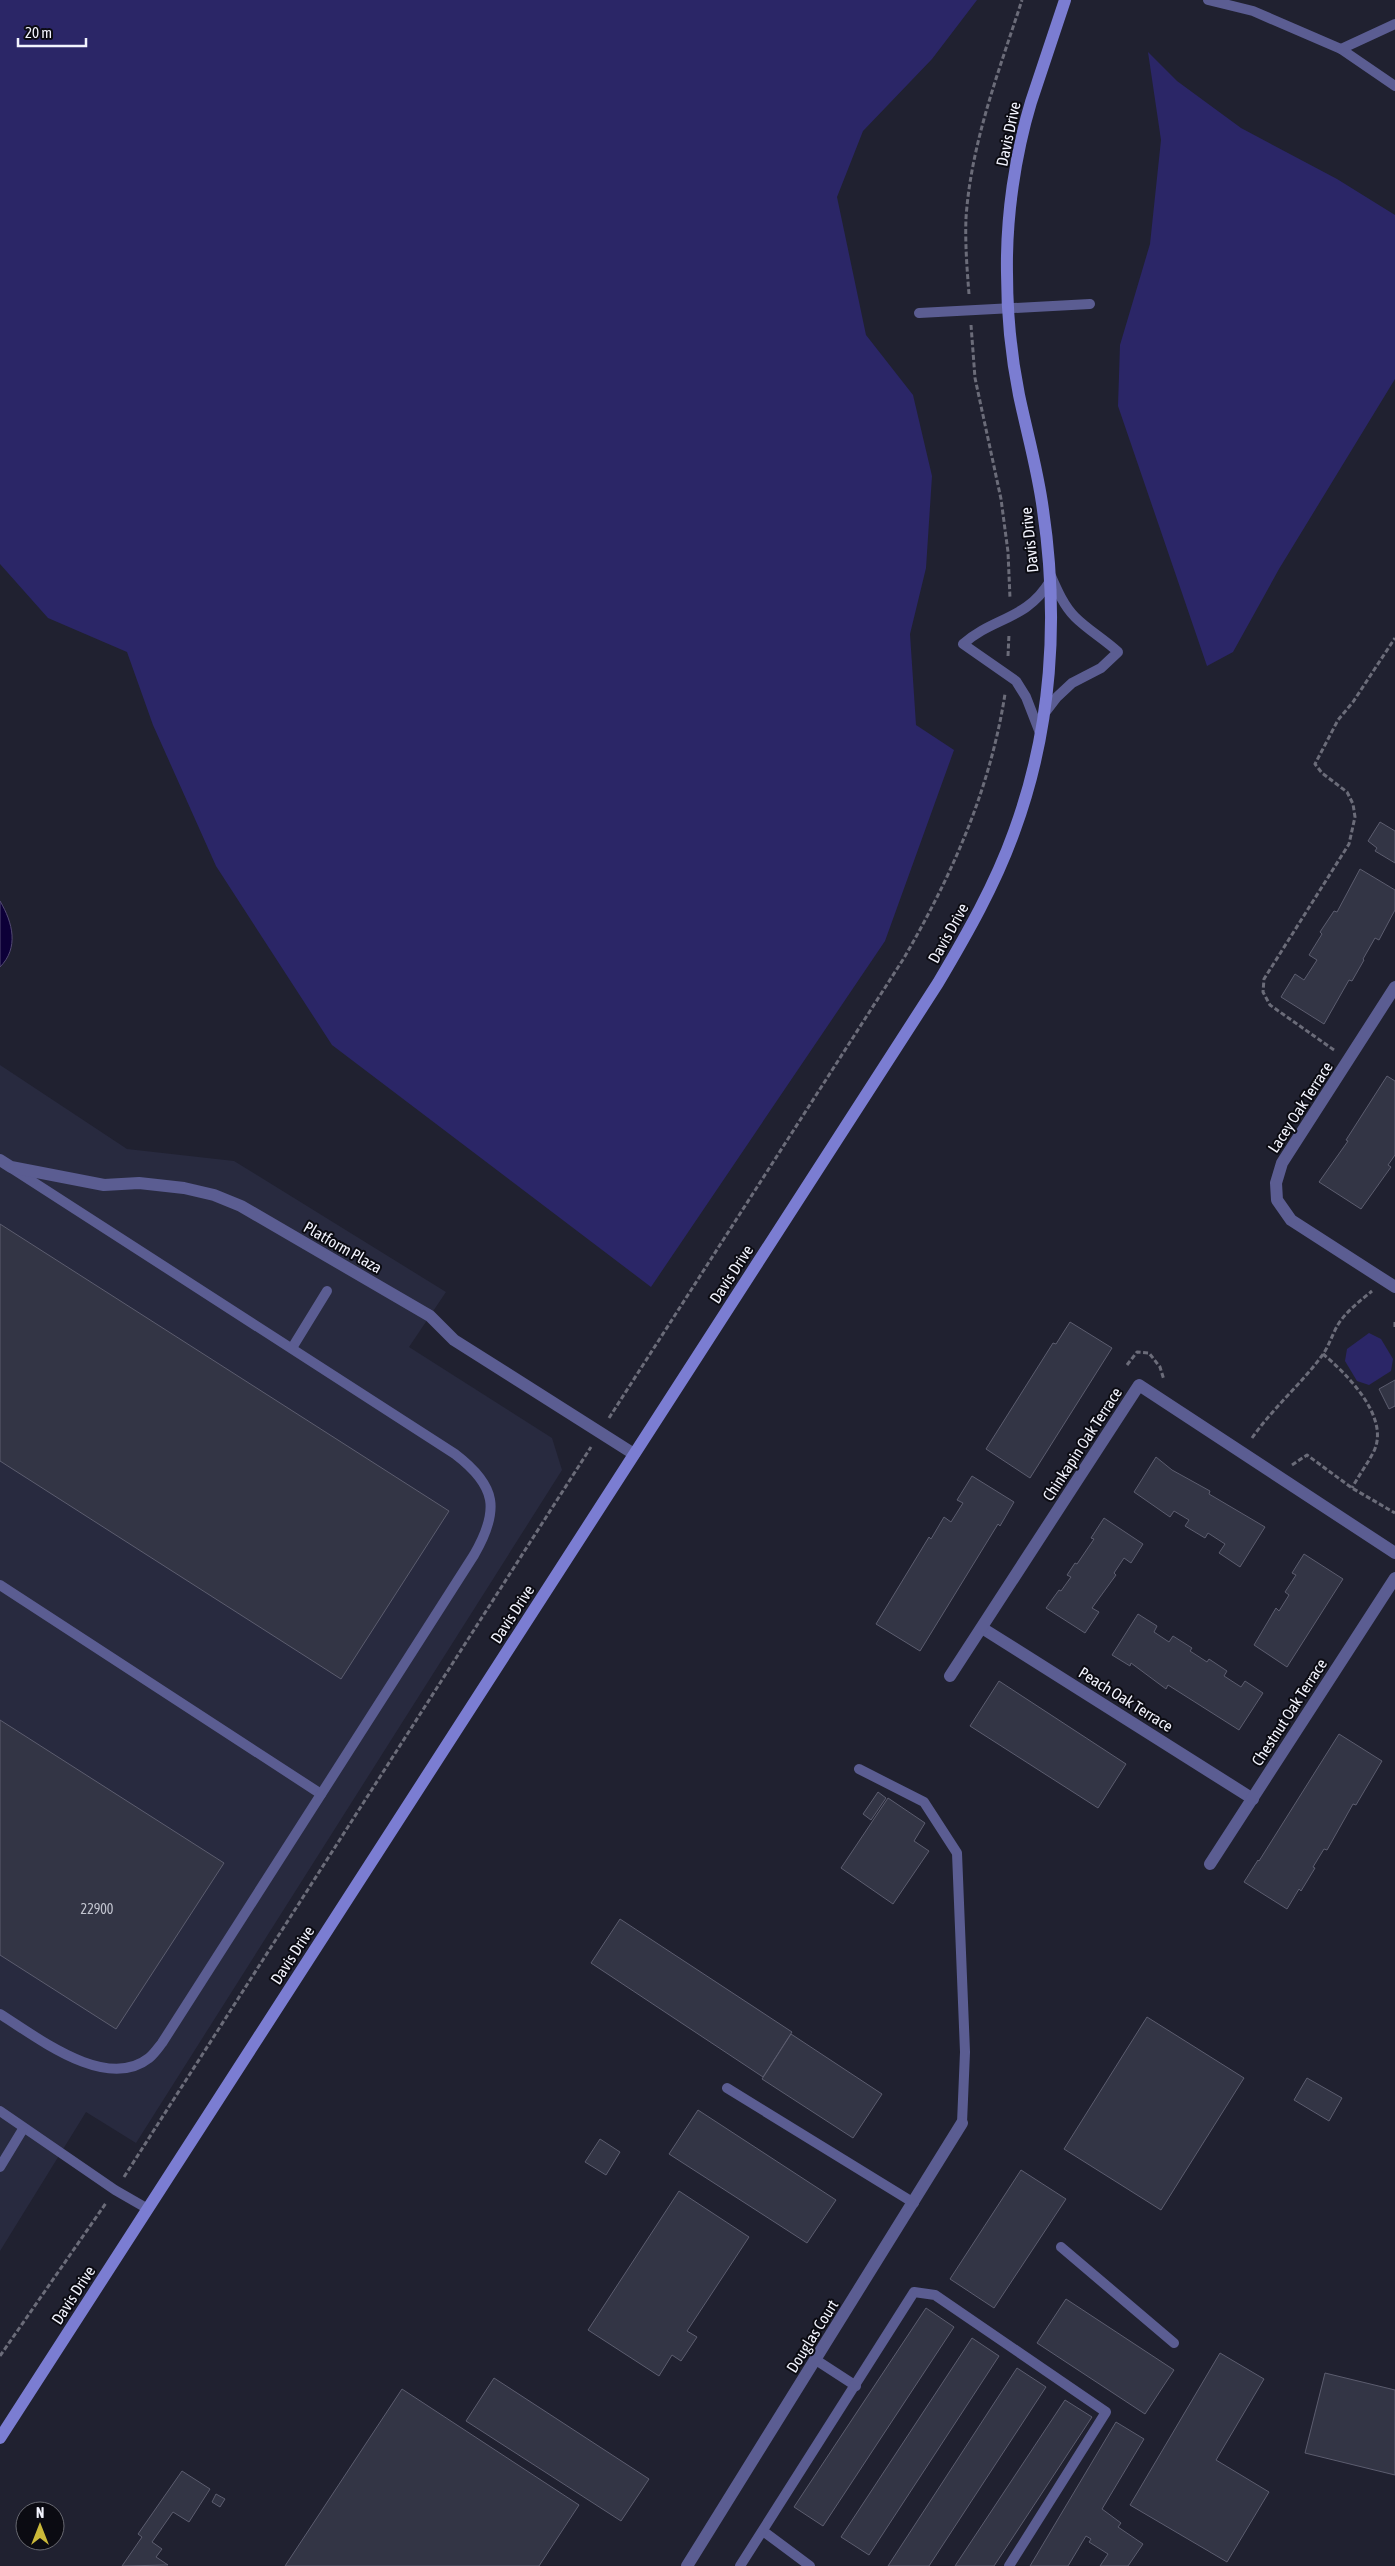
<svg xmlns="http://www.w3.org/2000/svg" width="1395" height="2566" font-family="'Asap Condensed',sans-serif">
<rect width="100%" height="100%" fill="#202130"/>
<polygon fill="#282a3f" points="0,1065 127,1149 234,1161 446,1292 409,1347 552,1438 562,1470 136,2143 86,2112 0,2251"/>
<g fill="#2b2667">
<polygon points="0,0 977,0 932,59 863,131 837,197 866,335 913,395 932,476 926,568 910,634 916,725 954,750 885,941 651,1287 332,1045 216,866 153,725 127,652 48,618 0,564"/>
<polygon points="1148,52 1177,81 1241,128 1337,179 1395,215 1395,379 1279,569 1233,652 1207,666 1118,406 1120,345 1150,244 1161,140"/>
<polygon points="1369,1333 1381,1339 1393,1359 1391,1371 1369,1385 1357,1381 1345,1361 1347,1349"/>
</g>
<path fill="#0d0038" stroke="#524973" d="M0,901C13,923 19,948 0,967Z"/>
<g fill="#333545" stroke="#5c5d6f">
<polygon points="1380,822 1395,831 1395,863 1375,851 1377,848 1368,841"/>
<polygon points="1360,869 1395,890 1395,910 1379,940 1375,938 1363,959 1364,960 1352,981 1349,980 1324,1024 1281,997 1295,974 1304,980 1317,960 1309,955 1322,934 1320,932 1334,911 1337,912"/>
<polygon points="1387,1076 1395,1081 1395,1155 1388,1165 1391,1167 1361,1209 1319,1182 1348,1141 1346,1140"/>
<polygon points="0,1224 449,1511 341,1679 0,1461"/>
<polygon points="1070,1322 1112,1348 1030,1478 986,1449 1053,1343 1056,1344"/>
<polygon points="1395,1380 1395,1406 1389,1409 1379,1389"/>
<polygon points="1156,1457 1172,1470 1210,1491 1209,1494 1265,1527 1240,1567 1219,1553 1225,1544 1208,1533 1205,1538 1185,1526 1189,1520 1174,1511 1170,1517 1134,1492"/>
<polygon points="972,1476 1014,1502 1000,1526 998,1524 920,1651 876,1624 929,1537 931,1539 944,1517 951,1522 963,1503 957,1500"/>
<polygon points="1104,1518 1143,1544 1131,1563 1124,1558 1114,1573 1116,1575 1092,1608 1099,1612 1085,1633 1046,1608 1059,1590 1061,1591 1071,1577 1067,1575 1075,1563 1077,1564 1094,1539 1091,1538"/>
<polygon points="1304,1554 1343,1579 1287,1667 1254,1645 1276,1608 1279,1611 1289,1595 1285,1592 1296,1575 1292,1573"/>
<polygon points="1138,1614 1157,1626 1154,1632 1169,1642 1173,1636 1192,1648 1190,1651 1207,1662 1209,1659 1227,1671 1224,1676 1241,1687 1245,1681 1263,1693 1239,1730 1168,1685 1166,1689 1131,1663 1130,1666 1112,1655"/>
<polygon points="999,1681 1126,1764 1098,1808 970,1726"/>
<polygon points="0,1720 224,1863 116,2029 0,1955"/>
<polygon points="1339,1734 1382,1761 1356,1805 1353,1804 1327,1850 1324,1849 1313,1867 1315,1868 1301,1891 1299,1889 1287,1909 1244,1882 1258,1860 1259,1861"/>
<polygon points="878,1792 886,1798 871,1820 863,1814"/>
<polygon points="888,1798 925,1823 914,1841 929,1851 893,1904 841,1868"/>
<polygon points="620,1919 792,2032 763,2077 591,1963"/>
<polygon points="1147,2017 1244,2078 1161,2210 1064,2149"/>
<polygon points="791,2034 882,2094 853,2138 762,2079"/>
<polygon points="1307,2078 1342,2098 1329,2121 1294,2100"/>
<polygon points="698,2110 836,2200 807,2243 669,2154"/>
<polygon points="600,2139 620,2152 606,2175 585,2162"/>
<polygon points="1021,2170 1066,2199 994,2308 950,2279"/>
<polygon points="679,2191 749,2237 687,2331 697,2337 681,2361 672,2355 659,2376 588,2330"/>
<polygon points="1066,2299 1174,2370 1145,2414 1037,2343"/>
<polygon points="926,2308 954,2327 823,2526 794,2507"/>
<polygon points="972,2338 999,2356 869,2555 841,2537"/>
<polygon points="1220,2353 1264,2379 1216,2460 1269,2492 1227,2562 1130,2505"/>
<polygon points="1017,2368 1046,2387 929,2566 888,2566"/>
<polygon points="1325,2373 1395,2390 1395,2475 1305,2453"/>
<polygon points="494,2378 649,2479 621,2521 466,2421"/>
<polygon points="402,2389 579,2505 539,2566 285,2566"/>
<polygon points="1065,2400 1092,2417 994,2566 955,2566"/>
<polygon points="1116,2422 1144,2439 1102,2509 1121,2523 1118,2527 1143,2544 1128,2566 1100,2566 1108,2554 1089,2542 1091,2539 1086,2536 1068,2566 1030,2566"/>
<polygon points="182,2471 210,2489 189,2522 173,2512 152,2542 162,2549 156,2557 168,2565 122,2566 142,2537 138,2534"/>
<polygon points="216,2494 225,2499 220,2507 212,2502"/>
</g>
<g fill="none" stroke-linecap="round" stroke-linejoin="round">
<g stroke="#6b6c79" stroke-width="3" stroke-dasharray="5 2.5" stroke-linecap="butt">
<path d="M969,294C967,269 965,243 966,218C971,143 999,71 1022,0"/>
<polyline points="971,325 975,378 1001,499 1008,552 1010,598"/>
<polyline points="1008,656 1009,634"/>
<polyline points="1334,1050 1270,1005 1263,992 1264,979 1349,844 1355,817 1353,804 1347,792 1322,773 1315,764 1338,720 1353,702 1395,638"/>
<polyline points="1395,1322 1395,1327"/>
<path d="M1323,1354C1347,1374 1390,1417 1374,1451C1368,1463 1359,1475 1352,1488"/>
<polyline points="1127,1365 1137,1352 1149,1353 1160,1367 1164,1380"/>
<path d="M609,1418L904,958C952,875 990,790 1005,694"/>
<path d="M1252,1438C1273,1408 1300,1385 1321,1357C1329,1347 1332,1334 1339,1323C1348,1310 1360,1301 1372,1291"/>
<polyline points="1292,1465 1307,1455 1352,1488 1395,1513"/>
<polyline points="124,2177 591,1447"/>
<polyline points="0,2356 106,2203"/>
</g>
<g stroke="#5b5d92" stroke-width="10">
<polyline points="1208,0 1253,11 1341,49 1395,86"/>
<polyline points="1341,49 1395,24"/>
<polyline points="919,313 1090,304"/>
<path d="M1044,714L1057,697L1072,683L1101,668L1118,652C1104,639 1088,630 1075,617C1064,606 1057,590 1051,576"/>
<path d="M1040,733L1026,697L1016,681L963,644C993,617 1027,620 1050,581"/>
<polyline points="292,1348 327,1291"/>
<polyline points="0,1585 321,1794"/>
<polyline points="859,1769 924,1802 957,1853 965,2052 962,2123"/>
<path d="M0,2014C37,2037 106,2092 149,2058C154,2054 158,2048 162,2043L474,1555C500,1510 497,1486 455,1454L13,1169"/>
<polyline points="727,2088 914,2203"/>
<polyline points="0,2111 115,2190 148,2209"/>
<polyline points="0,2167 23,2129"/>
<polyline points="1061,2247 1174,2343"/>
<polyline points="816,2360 856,2386"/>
<polyline points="763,2531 810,2566"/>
<polyline points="740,2566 914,2292 935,2295 1106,2412 1009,2566"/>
</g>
<g stroke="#5b5d92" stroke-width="12">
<polyline points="1395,987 1282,1163 1276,1183 1277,1200 1291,1220 1395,1287"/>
<polyline points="0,1160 11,1167 104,1185 139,1183 184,1188 214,1195 241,1206 430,1316 454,1340 634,1454"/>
<polyline points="982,1628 1253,1799"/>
<polyline points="950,1676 1139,1385 1395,1553"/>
<polyline points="1210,1864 1395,1578"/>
<polyline points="687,2566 962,2123"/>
</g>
<path stroke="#7b7dd2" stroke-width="12" d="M0,2438L938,983C967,934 995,885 1014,832C1052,729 1059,618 1043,510C1038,471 1027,433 1019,395C1011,355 1007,314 1007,273C1006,217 1015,155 1031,102C1042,68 1054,34 1065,0"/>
</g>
<g text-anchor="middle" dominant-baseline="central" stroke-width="4" stroke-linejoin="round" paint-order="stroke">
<g font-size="14" fill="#c2c4cf">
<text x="97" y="1909">22900</text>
</g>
<g font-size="16" fill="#f2f3fd" stroke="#0b0b12">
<text transform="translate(1008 134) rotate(-78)">Davis Drive</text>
<text transform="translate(1029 540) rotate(-96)">Davis Drive</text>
<text transform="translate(948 933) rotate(-61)">Davis Drive</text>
<text transform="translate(1300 1107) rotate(-57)">Lacey Oak Terrace</text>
<text transform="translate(343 1247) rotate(30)">Platform Plaza</text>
<text transform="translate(731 1274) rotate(-57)">Davis Drive</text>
<text transform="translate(1082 1444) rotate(-57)">Chinkapin Oak Terrace</text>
<text transform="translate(512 1614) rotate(-57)">Davis Drive</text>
<text transform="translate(1126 1699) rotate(32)">Peach Oak Terrace</text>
<text transform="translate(1289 1712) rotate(-57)">Chestnut Oak Terrace</text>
<text transform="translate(292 1955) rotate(-57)">Davis Drive</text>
<text transform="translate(73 2295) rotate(-57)">Davis Drive</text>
<text transform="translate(812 2336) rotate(-58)">Douglas Court</text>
</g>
</g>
<g transform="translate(40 2526)"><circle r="24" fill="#0b0b12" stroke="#676870"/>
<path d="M0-4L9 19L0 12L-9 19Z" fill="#cbb939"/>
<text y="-8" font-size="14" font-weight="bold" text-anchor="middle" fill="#f2f3fd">N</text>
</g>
<path d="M18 38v8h68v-8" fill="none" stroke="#f2f3fd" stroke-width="2.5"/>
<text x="25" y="38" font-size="15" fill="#f2f3fd" stroke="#0b0b12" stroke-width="4" paint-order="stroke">20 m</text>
</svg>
